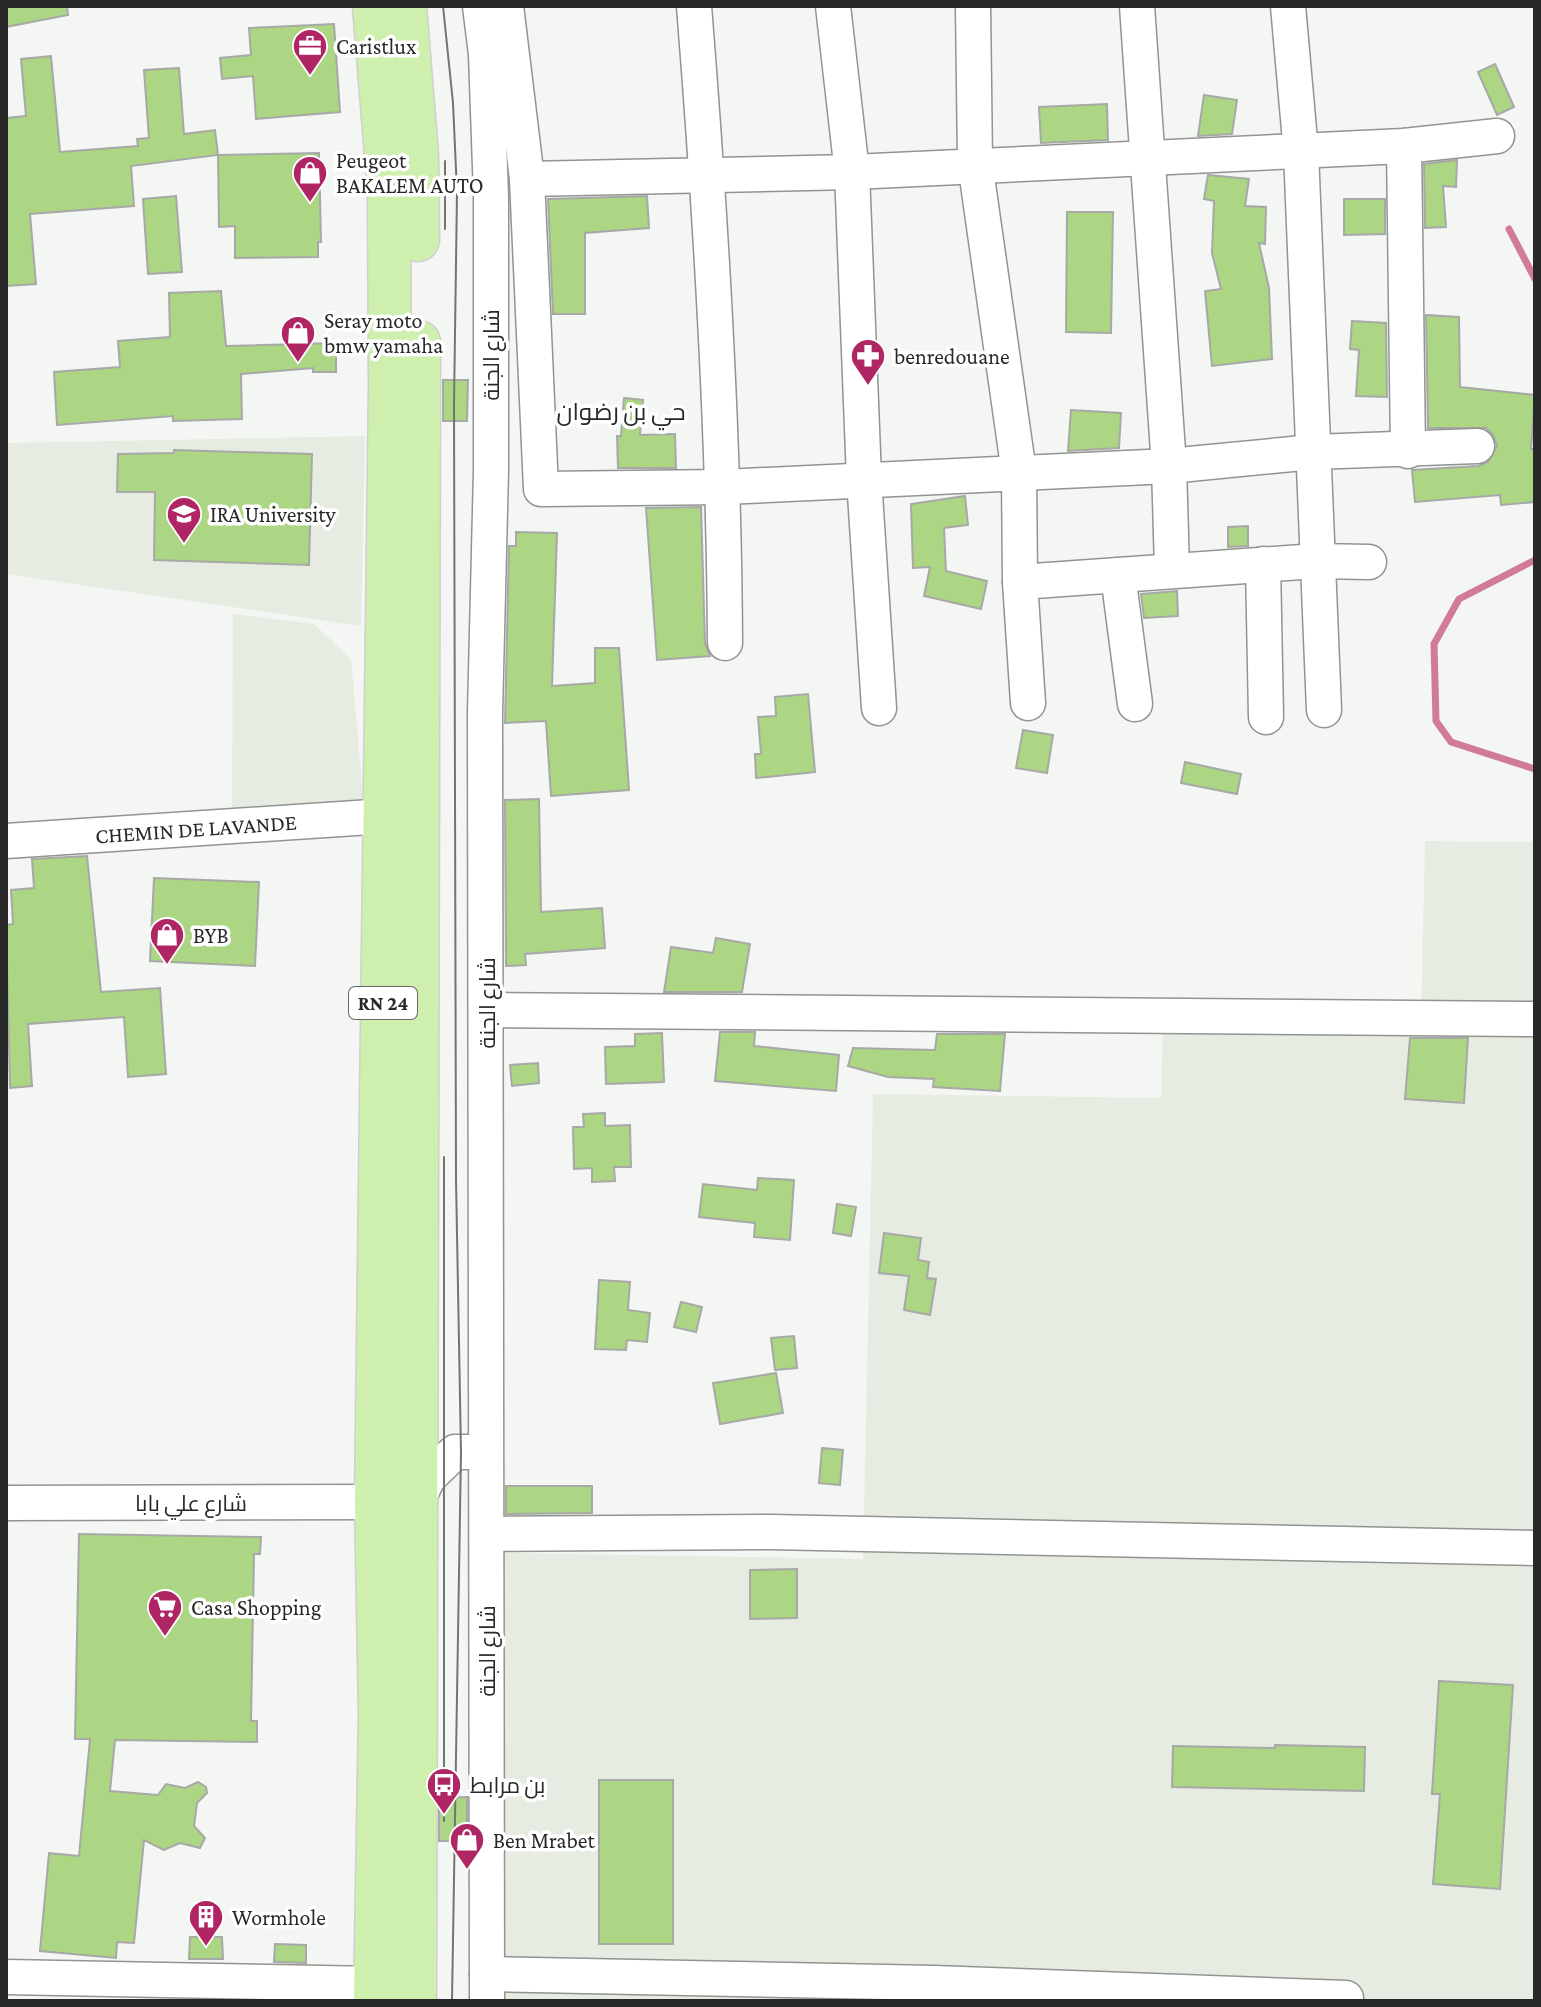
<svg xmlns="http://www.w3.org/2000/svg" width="1541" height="2007" font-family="'Crimson Pro',Cairo,serif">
<rect width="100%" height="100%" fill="#f4f6f3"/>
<g fill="#e6ece2">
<polygon points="365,436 361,626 6,574 6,443"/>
<polygon points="233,614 314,624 351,659 364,807 232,810"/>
<polygon points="1425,841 1535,842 1535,2001 494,2001 503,1553 863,1559 873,1094 1161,1098 1163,1019 1421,1023"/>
</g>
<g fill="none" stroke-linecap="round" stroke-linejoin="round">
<g stroke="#d27a99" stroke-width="7">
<polyline points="1509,229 1535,279"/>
<polyline points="1535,560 1459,599 1434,644 1436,721 1451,742 1535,769"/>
</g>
</g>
<g fill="#acd584" stroke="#a7a9a6" stroke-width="2">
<polygon points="6,6 67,6 68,15 6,27"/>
<polygon points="334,24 340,112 256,119 253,76 222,79 220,58 251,55 249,28"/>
<polygon points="51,56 60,152 138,146 137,139 149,138 144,70 179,68 184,134 215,130 218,155 131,166 134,206 30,214 36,284 6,286 6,118 26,116 21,59"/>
<polygon points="1495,64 1514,107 1497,115 1478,72"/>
<polygon points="1204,95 1237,100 1232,134 1198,136"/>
<polygon points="1107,104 1108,140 1041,143 1039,107"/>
<polygon points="319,153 321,242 318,242 318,257 235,258 235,226 219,227 218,155"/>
<polygon points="1457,160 1456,187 1443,186 1446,227 1425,228 1424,164"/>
<polygon points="1208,175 1249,179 1245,206 1266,207 1265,244 1259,243 1269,288 1272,359 1212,366 1205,291 1221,289 1212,253 1214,201 1204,199"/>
<polygon points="176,196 182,272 148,274 143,199"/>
<polygon points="647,196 649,228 585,233 585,314 553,314 548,199"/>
<polygon points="1344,199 1385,199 1385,234 1344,235"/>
<polygon points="1067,212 1113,212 1111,333 1066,332"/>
<polygon points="221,291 226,346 336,343 336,372 313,372 313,368 241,374 242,419 173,421 173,416 57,425 54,372 120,367 118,341 170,337 169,293"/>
<polygon points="1426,315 1459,317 1460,387 1535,395 1531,449 1535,449 1535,502 1501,505 1500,495 1415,502 1412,470 1478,466 1488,462 1497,446 1493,435 1486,428 1428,428"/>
<polygon points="1352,321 1386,323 1387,397 1356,396 1359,350 1350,349"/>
<polygon points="443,380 468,380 467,421 443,421"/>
<polygon points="624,398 643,400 640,435 675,434 676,468 618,468 617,436 621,436"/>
<polygon points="1071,410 1121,413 1119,448 1068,451"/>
<polygon points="174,450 312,454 309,565 154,560 155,492 117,492 118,454 174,453"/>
<polygon points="965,496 968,525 944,528 946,571 987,581 981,609 924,596 930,567 913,568 911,504"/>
<polygon points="701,507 705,643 710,656 657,660 646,508"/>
<polygon points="1248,526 1248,546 1228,547 1228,527"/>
<polygon points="516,532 557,533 552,686 595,683 595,648 619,648 629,790 551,796 546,721 505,723 509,546 516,546"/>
<polygon points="1177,591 1178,616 1144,618 1141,594"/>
<polygon points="808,694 815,772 756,778 755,754 761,754 758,717 776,716 775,697"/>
<polygon points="1023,730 1053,735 1047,773 1016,768"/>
<polygon points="1185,762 1241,774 1237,794 1181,783"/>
<polygon points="539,799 541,912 602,908 605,948 525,954 526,965 506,966 505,800"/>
<polygon points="87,856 101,992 160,988 166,1074 128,1077 124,1017 28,1024 32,1086 10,1088 6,925 13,924 11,890 34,888 32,859"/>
<polygon points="154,878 259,882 255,966 150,961"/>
<polygon points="716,938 750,944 742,992 664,992 671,947 713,953"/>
<polygon points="720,1032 755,1032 754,1046 839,1055 836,1091 715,1081"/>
<polygon points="662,1033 664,1082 606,1084 605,1047 635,1046 635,1034"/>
<polygon points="937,1034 1005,1034 1000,1091 933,1087 934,1079 888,1077 848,1066 853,1048 935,1050"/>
<polygon points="1410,1038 1468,1038 1464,1103 1405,1099"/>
<polygon points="538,1063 539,1083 512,1086 510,1065"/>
<polygon points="605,1113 605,1126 630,1125 631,1167 614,1167 615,1181 592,1182 592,1168 574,1169 573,1127 584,1127 583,1114"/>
<polygon points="758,1178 794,1180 790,1240 754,1237 755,1223 699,1217 703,1184 757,1190"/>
<polygon points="837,1204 856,1207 851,1236 833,1233"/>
<polygon points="884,1233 921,1238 918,1260 929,1262 927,1278 936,1279 930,1315 904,1310 909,1276 879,1273"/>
<polygon points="599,1280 630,1282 628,1310 650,1313 647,1342 627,1340 626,1350 595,1349"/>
<polygon points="681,1302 702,1307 696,1332 674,1327"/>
<polygon points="794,1336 797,1368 775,1370 771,1338"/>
<polygon points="776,1373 783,1413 720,1424 713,1383"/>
<polygon points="822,1448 843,1450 840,1485 819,1483"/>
<polygon points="506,1486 592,1486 592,1513 506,1514"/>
<polygon points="79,1534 261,1537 260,1554 254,1554 251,1721 257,1721 257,1742 115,1740 110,1791 158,1795 166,1784 185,1788 198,1782 206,1787 207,1793 197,1803 194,1826 205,1838 200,1848 180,1843 164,1850 144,1840 134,1943 117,1942 116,1958 40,1951 49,1853 79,1856 90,1739 75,1739"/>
<polygon points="797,1569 797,1618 750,1619 750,1570"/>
<polygon points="1439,1681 1513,1685 1500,1889 1433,1884 1440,1794 1432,1794"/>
<polygon points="1275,1745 1365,1747 1364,1791 1172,1787 1173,1746 1275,1748"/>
<rect x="599" y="1780" width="74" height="164"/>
<polygon points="467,1797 467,1841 439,1841 439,1798"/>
<polygon points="190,1937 222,1937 223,1959 189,1959"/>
<polygon points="275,1944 306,1945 306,1963 274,1962"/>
</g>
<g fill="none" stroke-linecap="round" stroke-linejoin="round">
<defs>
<g id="minor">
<polyline points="480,6 486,54 491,196 491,470 485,713 487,2001"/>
<polyline points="506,6 527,179 541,489 724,487 1169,466 1313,452 1477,446"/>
<path d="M694,6C711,218 724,430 725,643"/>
<polyline points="833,6 852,172 864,479 879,708"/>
<polyline points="973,6 975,163 1019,473 1020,582 1028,703"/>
<polyline points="1137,6 1169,466 1172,569"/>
<polyline points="1288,6 1301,152 1324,710"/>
<polyline points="1404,146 1408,451"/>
<polyline points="527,179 852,172 1404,146 1497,136"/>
<polyline points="1263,564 1266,717"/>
<polyline points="1118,575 1135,704"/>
<polyline points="1020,582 1316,561 1369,562"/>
<polyline points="6,841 386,816"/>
<polyline points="488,1010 1535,1019"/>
<polyline points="6,1503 376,1502"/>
<polyline points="416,1504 428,1478 455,1452 484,1452"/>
<polyline points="487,1534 771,1532 1535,1548"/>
<polyline points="487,1974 934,1983 1346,1998"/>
<polyline points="6,1977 375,1984"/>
</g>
<g id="major">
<polyline points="374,6 389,192 390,387 376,1502 380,1713 375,2001"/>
<polyline points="405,6 417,155 418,240"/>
<polyline points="415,2001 419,342"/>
</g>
</defs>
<use href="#minor" stroke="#929491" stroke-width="37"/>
<use href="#major" stroke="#cfd0cf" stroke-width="45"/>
<use href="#minor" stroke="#fff" stroke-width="34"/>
<use href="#major" stroke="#ceefad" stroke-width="42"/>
<g stroke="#727472" stroke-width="2">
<polyline points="443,6 453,103 457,192 454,405 456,1179 461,1452 452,2001"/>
<polyline points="445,229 445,161"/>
<polyline points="444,1821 444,1157"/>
</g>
</g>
<defs>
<symbol id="office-pin" viewBox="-11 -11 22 30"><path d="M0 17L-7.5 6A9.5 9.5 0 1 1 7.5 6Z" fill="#b02665" stroke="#fff"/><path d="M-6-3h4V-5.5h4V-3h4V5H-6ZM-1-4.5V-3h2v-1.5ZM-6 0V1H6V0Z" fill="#fff"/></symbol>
<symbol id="shop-pin" viewBox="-11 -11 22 30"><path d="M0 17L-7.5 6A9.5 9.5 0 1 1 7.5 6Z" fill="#b02665" stroke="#fff"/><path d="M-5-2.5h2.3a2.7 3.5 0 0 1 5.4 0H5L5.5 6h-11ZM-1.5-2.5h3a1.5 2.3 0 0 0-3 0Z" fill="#fff"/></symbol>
<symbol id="pharmacy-pin" viewBox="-11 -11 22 30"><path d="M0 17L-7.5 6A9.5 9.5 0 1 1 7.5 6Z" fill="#b02665" stroke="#fff"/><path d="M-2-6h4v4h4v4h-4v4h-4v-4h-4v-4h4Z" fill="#fff"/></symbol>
<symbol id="university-pin" viewBox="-11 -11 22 30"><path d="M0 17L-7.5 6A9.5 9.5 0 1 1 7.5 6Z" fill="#b02665" stroke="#fff"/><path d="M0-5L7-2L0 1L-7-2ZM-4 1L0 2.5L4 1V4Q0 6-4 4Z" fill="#fff"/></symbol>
<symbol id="supermarket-pin" viewBox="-11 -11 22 30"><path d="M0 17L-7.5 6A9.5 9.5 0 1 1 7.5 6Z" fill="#b02665" stroke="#fff"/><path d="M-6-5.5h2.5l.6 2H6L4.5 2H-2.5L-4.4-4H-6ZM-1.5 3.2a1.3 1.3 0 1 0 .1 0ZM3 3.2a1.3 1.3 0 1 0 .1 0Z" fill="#fff"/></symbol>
<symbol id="bus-pin" viewBox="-11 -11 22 30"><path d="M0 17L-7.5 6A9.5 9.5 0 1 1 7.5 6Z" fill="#b02665" stroke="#fff"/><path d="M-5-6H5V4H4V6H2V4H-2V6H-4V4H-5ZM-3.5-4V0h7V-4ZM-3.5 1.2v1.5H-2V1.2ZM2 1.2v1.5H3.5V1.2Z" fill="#fff"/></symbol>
<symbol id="building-pin" viewBox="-11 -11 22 30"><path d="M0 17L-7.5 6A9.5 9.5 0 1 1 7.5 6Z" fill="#b02665" stroke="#fff"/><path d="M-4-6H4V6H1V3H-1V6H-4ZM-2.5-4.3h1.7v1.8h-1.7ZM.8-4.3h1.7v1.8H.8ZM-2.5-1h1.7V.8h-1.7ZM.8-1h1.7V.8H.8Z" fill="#fff"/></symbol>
</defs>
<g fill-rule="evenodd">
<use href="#office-pin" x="290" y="26" width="40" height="54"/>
<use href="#shop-pin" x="290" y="153" width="40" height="54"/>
<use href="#shop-pin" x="278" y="313" width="40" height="54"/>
<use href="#pharmacy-pin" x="848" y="336" width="40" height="54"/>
<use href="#university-pin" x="164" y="494" width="40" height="54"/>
<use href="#shop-pin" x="147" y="915" width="40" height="54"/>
<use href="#supermarket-pin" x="145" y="1587" width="40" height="54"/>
<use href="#bus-pin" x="424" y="1765" width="40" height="54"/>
<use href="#shop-pin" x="447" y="1820" width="40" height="54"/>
<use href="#building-pin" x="186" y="1897" width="40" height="54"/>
</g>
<g text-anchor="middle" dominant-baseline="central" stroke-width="7" stroke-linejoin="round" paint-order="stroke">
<rect fill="#fff" stroke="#686868" stroke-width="2" x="349" y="987" width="68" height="32" rx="6"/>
<g font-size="20" font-weight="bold" fill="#272827">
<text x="383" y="1003">RN 24</text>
</g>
<g font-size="22" fill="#272827" stroke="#fff" text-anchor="start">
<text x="336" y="46">Caristlux</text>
<text x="336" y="160">Peugeot<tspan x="336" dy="25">BAKALEM AUTO</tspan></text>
<text x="324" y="320">Seray moto<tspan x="324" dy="25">bmw yamaha</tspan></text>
<text x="894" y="356">benredouane</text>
<text x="210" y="514">IRA University</text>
<text x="193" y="935">BYB</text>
<text x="191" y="1607">Casa Shopping</text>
<text x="470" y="1785">بن مرابط</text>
<text x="493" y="1840">Ben Mrabet</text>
<text x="232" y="1917">Wormhole</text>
</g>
<g font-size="22" fill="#272827" stroke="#fff">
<text transform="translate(491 355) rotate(-90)">شارع الجنة</text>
<text transform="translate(196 829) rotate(-4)">CHEMIN DE LAVANDE</text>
<text transform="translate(487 1003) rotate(-90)">شارع الجنة</text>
<text x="191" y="1503">شارع علي بابا</text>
<text transform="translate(487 1651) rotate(-90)">شارع الجنة</text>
</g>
<g font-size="24" fill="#272827" stroke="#fff">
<text x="621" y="411">حي بن رضوان</text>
</g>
</g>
<rect width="1541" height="2007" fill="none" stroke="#272827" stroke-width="16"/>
</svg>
